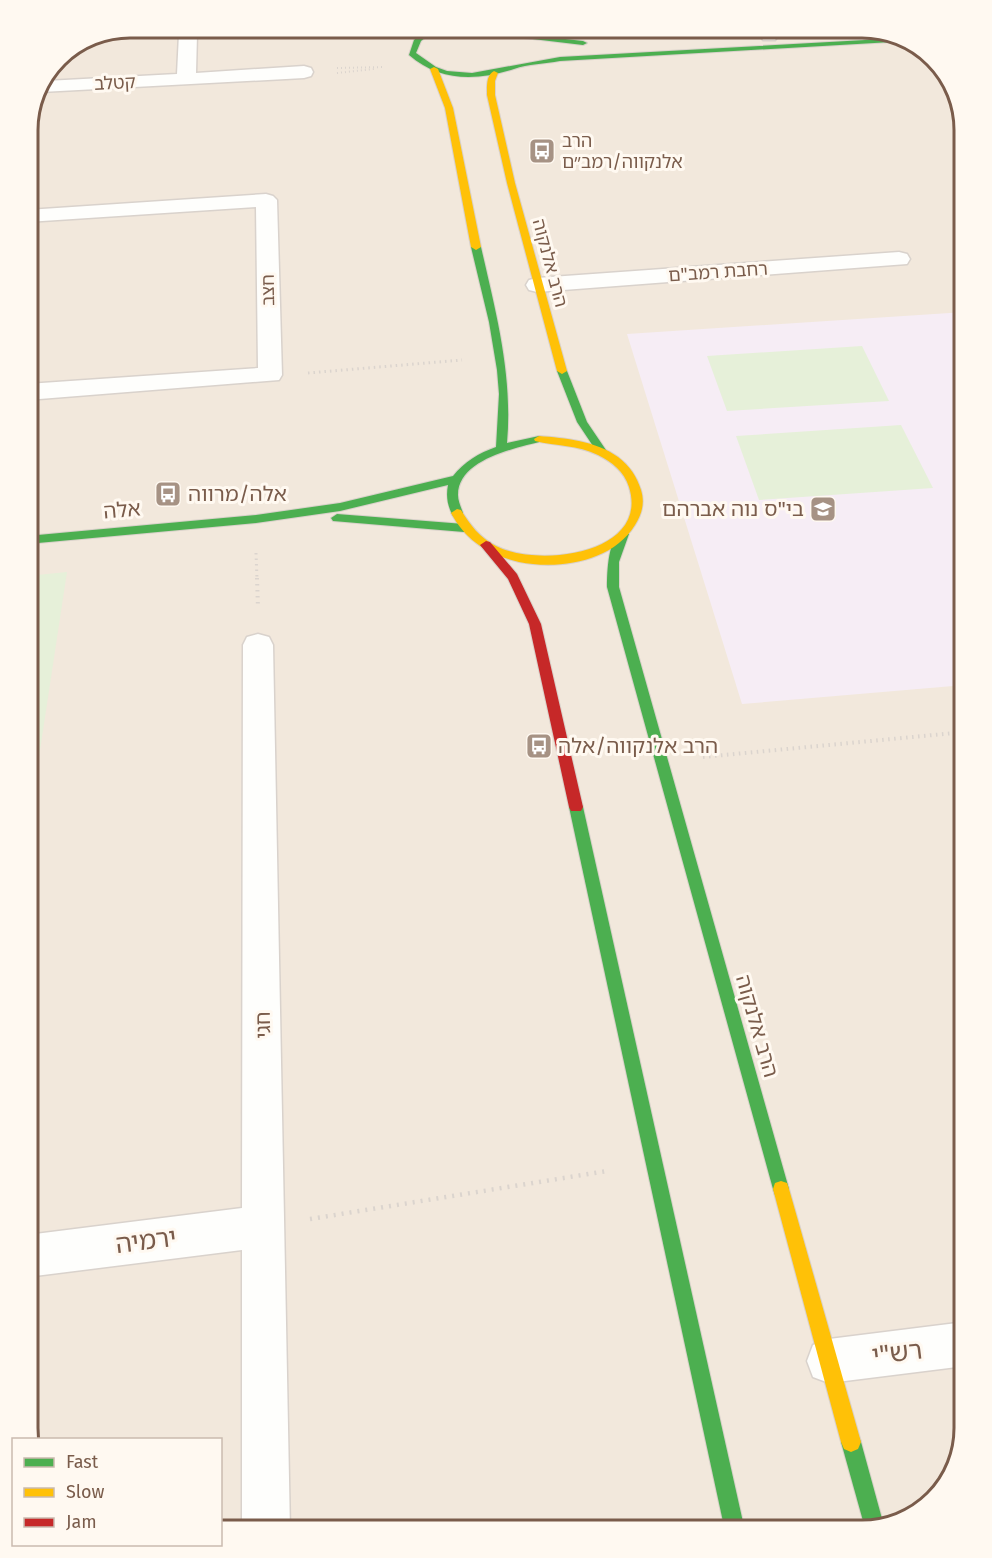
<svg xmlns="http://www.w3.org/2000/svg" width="992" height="1558" font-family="'Fira Sans','Noto Sans Hebrew',sans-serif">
<rect width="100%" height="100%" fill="#f9f5ee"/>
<polygon fill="#f2e8dc" points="870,27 920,44 954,84 965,129 965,1429 951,1480 908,1520 863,1531 221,1531 220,1440 30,1439 27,1429 27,123 57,57 90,35"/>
<polygon fill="#f6edf5" points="965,312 965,685 742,704 627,334"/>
<g fill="#e6f0d9">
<polygon points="862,346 889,401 727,411 707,356"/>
<polygon points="901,425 933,488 759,500 736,436"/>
<polygon points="67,572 27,836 27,576"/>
</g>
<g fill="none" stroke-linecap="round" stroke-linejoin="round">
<defs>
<g id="street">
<polygon points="756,28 774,28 778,36 775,40 763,40"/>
<polygon points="179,34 197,34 196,73 304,66 311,68 313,72 311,76 304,78 41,92 46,81 177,74"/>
<polygon points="266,194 273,196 277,200 282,375 279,380 27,400 27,384 258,368 256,207 27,222 27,210"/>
<polygon points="899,252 907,254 910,259 907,264 537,292 529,290 526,285 529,280 537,278"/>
<polygon points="258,634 269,637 273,645 290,1531 242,1531 242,1250 27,1277 27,1235 242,1208 243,645 247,637"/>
<polygon points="965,1322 965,1366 829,1383 813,1377 807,1361 813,1345 829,1339"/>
</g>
<g id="fast">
<path d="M425,31H433L421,41L416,53L436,67L447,71L472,73L560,57L901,38L909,41L560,61C545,64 528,64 514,69C477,81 440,82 409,55L414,40Z"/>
<polygon points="521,34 583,41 587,43 583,45 524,38 520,36"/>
<path d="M476,244L481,247C496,313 513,375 507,443L539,436L544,439L543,441C516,448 458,459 458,495C458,501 461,507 463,513L461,516H453C447,505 446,496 448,485L340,511L256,523L27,544V536L256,515L340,503L453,476C464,462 479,453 496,447L499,394L497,370L489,322L471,247Z"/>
<polygon points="562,368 567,371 587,422 608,453 607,455 599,455 577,422 557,371"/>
<polygon points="337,514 464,524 470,528 464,532 333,521 331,518"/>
<path d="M623,530L629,534L619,562V587L789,1189L787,1195L781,1197L775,1195L773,1189L607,587C607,572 608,537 623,530Z"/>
<polygon points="576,801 581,803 583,807 745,1531 725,1531 569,807 571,803"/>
<polygon points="851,1432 858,1435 861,1442 884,1526 866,1530 865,1528 841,1442 844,1435"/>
</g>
<g id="slow">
<polygon points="434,67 438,69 453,108 481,247 476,250 471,247 445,108 430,69"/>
<path d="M494,71L498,73L495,81V95L515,183L567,371L562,374L557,371L507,183L487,95C487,87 486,75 494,71Z"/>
<path d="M539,436C565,438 596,441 618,457C630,466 637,477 641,490C645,503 642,514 635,525C612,562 559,570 519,562C489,555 466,541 451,513L457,509L461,510C470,525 480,538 496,546C539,568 650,554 629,487C624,471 612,462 598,455C578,445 556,446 535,441L534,439Z"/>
<polygon points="781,1181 787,1183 789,1189 861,1442 858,1449 851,1452 844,1449 841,1442 773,1189 775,1183"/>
</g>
<polygon id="jam" points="486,541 490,542 517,574 541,624 583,807 581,811 571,811 569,807 529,624 508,579 480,545"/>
</defs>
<use href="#street" stroke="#d9d2cc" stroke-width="3"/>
<use href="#fast" stroke="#d9d1ca" stroke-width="2"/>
<use href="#slow" stroke="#d9d1ca" stroke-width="2"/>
<use href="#jam" stroke="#d9d1ca" stroke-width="2"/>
<g stroke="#dbd4ce" stroke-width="2" stroke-dasharray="1 3" stroke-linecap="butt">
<polyline points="337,68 384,67"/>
<polyline points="337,73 374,69"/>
</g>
<g stroke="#dbd4ce" stroke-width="3" stroke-dasharray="1.5 4" stroke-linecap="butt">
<polyline points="308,373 462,360"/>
<polyline points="256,553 257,579"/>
</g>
<g stroke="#dbd4ce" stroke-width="4" stroke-dasharray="1.5 4.5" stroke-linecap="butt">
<polyline points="257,578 258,608"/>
<polyline points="703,757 965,732"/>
</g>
<polyline stroke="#dbd4ce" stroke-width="4.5" stroke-dasharray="2 6" stroke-linecap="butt" points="310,1219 607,1171"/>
<use href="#street" fill="#fefefc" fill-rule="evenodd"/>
<use href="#fast" fill="#4caf50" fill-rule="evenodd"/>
<use href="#slow" fill="#ffc107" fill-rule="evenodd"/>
<use href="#jam" fill="#c62828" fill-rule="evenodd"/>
</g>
<defs>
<symbol id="bus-square" viewBox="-11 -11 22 22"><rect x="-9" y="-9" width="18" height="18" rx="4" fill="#a69284" stroke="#fff9f1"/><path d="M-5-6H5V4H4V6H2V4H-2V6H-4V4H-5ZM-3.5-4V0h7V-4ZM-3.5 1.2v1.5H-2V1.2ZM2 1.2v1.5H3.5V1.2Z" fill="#fff"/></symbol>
<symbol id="school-square" viewBox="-11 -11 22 22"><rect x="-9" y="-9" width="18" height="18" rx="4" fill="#a69284" stroke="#fff9f1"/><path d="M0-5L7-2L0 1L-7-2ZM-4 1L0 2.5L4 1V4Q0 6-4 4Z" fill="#fff"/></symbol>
</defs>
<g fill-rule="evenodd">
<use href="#bus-square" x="527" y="136" width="30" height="30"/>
<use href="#bus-square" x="153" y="479" width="30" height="30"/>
<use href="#school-square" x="808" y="494" width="30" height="30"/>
<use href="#bus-square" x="524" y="731" width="30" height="30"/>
</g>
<g text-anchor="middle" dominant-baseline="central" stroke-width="6" stroke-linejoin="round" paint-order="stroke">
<g font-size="18" fill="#7a5c4b" stroke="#fff9f1">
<text transform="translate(115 83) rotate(-3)">קטלב</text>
<text transform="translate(550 263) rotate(75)">הרב אלנקוה</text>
<text transform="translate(718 272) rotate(-4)">רחבת רמב"ם</text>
<text transform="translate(268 290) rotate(-91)">חצב</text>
</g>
<g font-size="18" fill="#7a5c4b" stroke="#fff9f1" text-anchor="start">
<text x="562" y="141">הרב<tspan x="562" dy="21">אלנקווה/רמב״ם</tspan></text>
</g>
<g font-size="21" fill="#7a5c4b" stroke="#fff9f1" text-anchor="start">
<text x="188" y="494">אלה/מרווה</text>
<text x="804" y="509" text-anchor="end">בי"ס נוה אברהם</text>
<text x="558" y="746">הרב אלנקווה/אלה</text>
</g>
<g font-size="21" fill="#7a5c4b" stroke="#fff9f1">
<text transform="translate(122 510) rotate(-5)">אלה</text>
<text transform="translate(263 1025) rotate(-91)">חגי</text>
<text transform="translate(757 1026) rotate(74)">הרב אלנקוה</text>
</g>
<g font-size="26" fill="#7a5c4b" stroke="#fff9f1">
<text transform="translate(146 1241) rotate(-7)">ירמיה</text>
<text transform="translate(897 1353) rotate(-7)">רש"י</text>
</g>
</g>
<path d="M0 0H992V1558H0ZM130 38H862A92 92 0 0 1 954 130V1428A92 92 0 0 1 862 1520H130A92 92 0 0 1 38 1428V130A92 92 0 0 1 130 38Z" fill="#fff9f1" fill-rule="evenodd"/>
<path fill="none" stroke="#7a5c4b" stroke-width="3" d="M130 38H862A92 92 0 0 1 954 130V1428A92 92 0 0 1 862 1520H130A92 92 0 0 1 38 1428V130A92 92 0 0 1 130 38Z"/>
<rect x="12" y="1438" width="210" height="108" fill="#fff9f1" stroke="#cabaaf" stroke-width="1.5"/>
<rect x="24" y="1458" width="30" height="9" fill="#4caf50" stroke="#cabaaf" stroke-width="1.5"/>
<text x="66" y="1468" font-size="18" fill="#7a5c4b">Fast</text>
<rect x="24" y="1488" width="30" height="9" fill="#ffc107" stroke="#cabaaf" stroke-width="1.5"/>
<text x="66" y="1498" font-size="18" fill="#7a5c4b">Slow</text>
<rect x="24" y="1518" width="30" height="9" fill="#c62828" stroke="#cabaaf" stroke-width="1.5"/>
<text x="66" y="1528" font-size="18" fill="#7a5c4b">Jam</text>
</svg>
